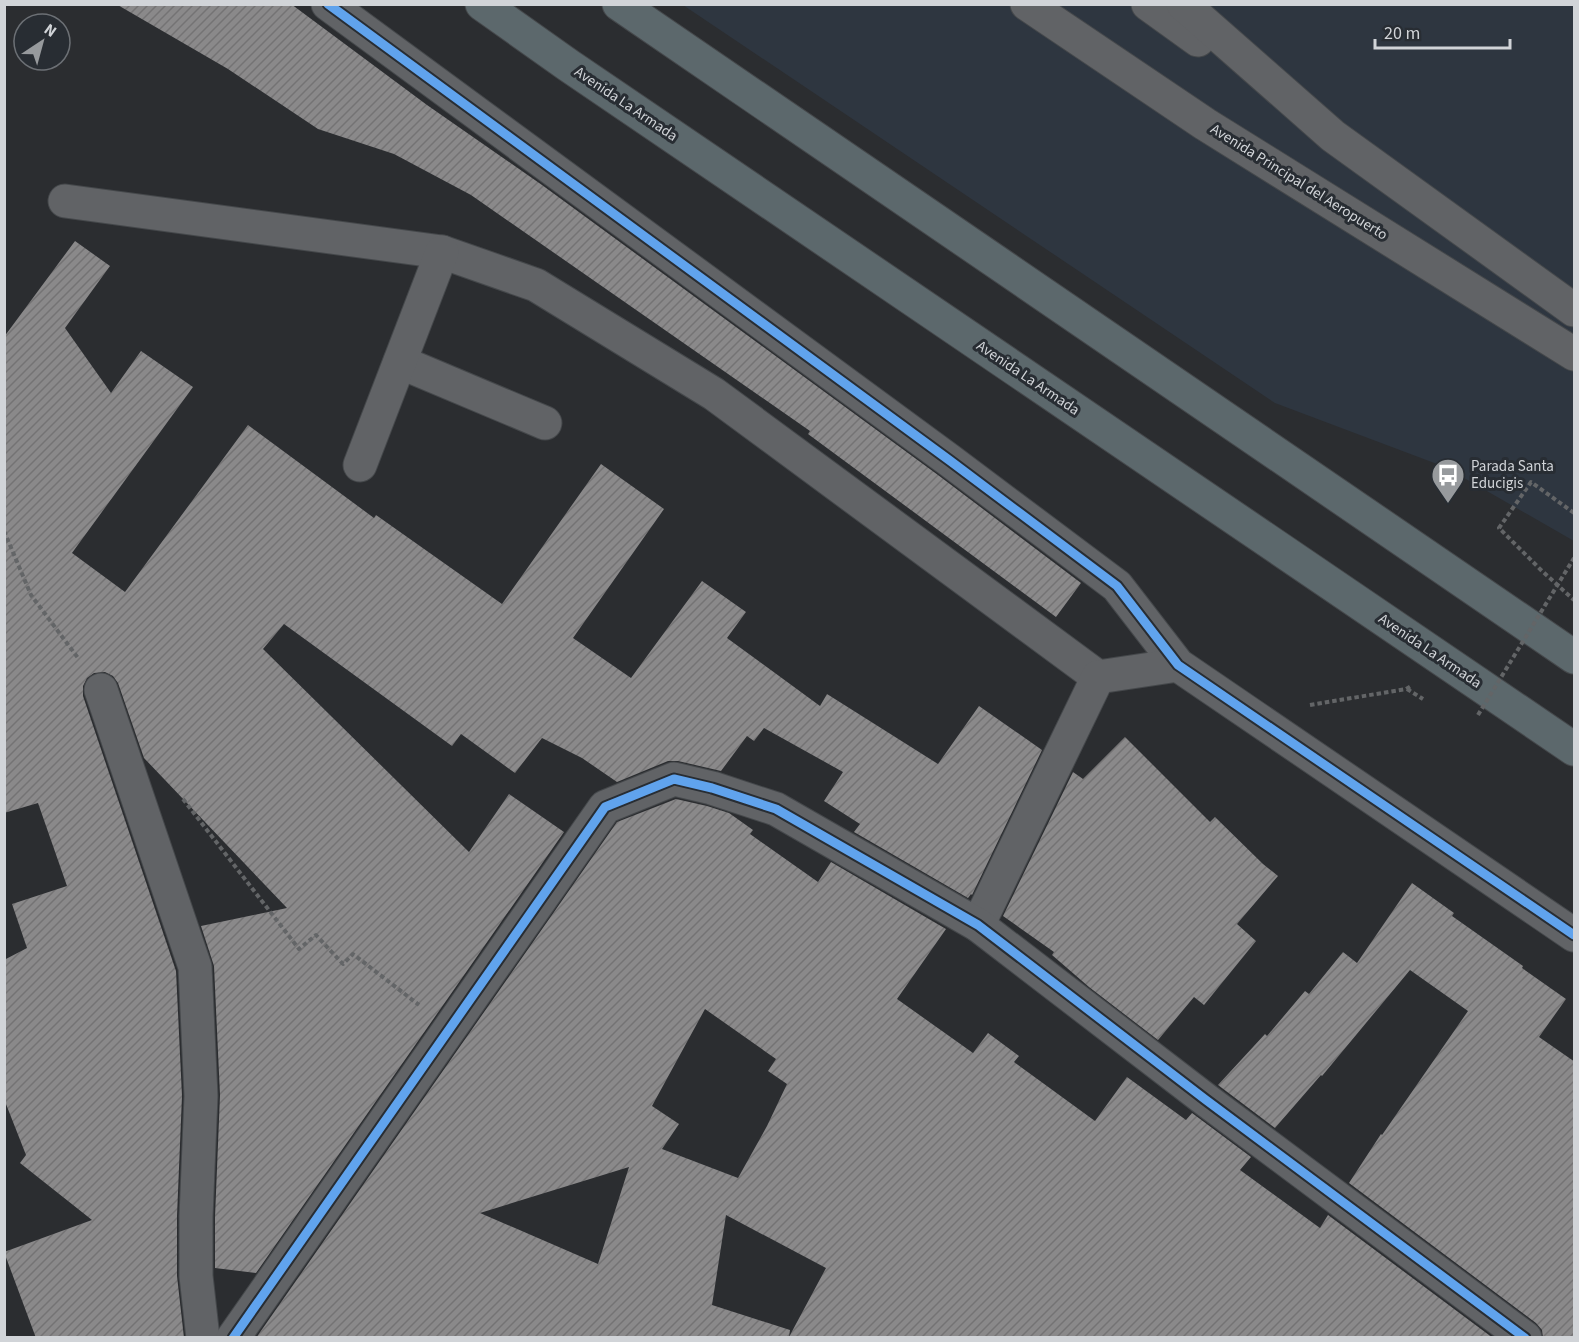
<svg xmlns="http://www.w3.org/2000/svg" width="1579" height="1342" font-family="'Source Sans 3',sans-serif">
<defs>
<pattern id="building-hatch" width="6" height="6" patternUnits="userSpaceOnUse" patternTransform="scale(1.5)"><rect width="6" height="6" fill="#8a898a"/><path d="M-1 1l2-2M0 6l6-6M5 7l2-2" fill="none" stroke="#747374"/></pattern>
</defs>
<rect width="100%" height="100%" fill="#2b2d30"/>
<polygon fill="#2e3640" points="683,5 1574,5 1574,541 1445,467 1275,403"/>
<g fill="url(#building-hatch)" fill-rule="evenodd">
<polygon points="116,4 291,4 427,105 542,185 938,475 1081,583 1056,617 808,434 810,431 471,195 394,154 318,129 228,69"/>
<polygon points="75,241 110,266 65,328 111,393 141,351 193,387 72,553 125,592 248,425 374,518 376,515 502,604 601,464 664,509 573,638 631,678 702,581 746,612 727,638 820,706 827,694 938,764 979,706 1042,750 972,895 971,894 968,898 854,832 860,824 824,801 843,772 764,728 754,741 747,736 721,771 678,761 668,761 617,782 582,758 542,738 515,773 461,734 452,746 284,624 263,649 469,852 509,794 564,832 256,1273 215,1268 215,1217 220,1095 214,966 201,926 287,908 144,758 118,683 113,676 105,672 94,673 87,678 83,686 83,696 176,971 182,1096 177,1216 177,1276 184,1338 36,1338 4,1252 92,1220 20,1163 26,1155 4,1099 4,960 27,948 12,904 67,886 38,803 4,813 4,337"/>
<polygon points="1125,737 1210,822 1215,817 1263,864 1278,876 1237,924 1256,941 1204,1005 1194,997 1158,1040 1089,987 1052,955 1054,952 1003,916 1073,772 1083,779"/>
<path d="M676,799L707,806L729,813L753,830L750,834L818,882L831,862L946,929L897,999L973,1053L988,1033L1019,1056L1014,1062L1095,1121L1127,1077L1186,1120L1192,1113L1251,1157L1240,1170L1320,1228L1328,1215L1493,1338H256L617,822ZM705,1009L776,1059L768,1071L787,1084L767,1126L738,1178L662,1149L679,1124L652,1106ZM629,1167L598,1264L480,1213ZM726,1215L826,1268L789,1337L790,1330L712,1305Z"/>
<polygon points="1412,883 1454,913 1452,916 1523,966 1522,968 1566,999 1539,1037 1575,1062 1575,1338 1543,1338 1542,1330 1536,1323 1349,1183 1381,1134 1382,1135 1468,1011 1410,970 1322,1076 1321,1075 1275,1128 1218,1085 1265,1034 1267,1036 1305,991 1309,994 1343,952 1357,963"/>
</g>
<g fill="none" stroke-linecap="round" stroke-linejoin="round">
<defs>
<g id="minor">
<polyline points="328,4 949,460 1117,586 1178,665 1574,935"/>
<polyline points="1027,4 1205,124 1574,354"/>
<polyline points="1148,4 1198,40"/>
<polyline points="1183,4 1333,136 1574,310"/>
<polyline points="65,201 442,252 536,285 714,394 1098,677"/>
<polyline points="400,362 545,423"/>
<polyline points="360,465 442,252"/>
<polyline points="101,690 195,967 201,1096 196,1217 196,1276 203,1338"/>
<polyline points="978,925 1098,677 1178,665"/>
<polyline points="233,1338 605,807 674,779 712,788 776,809 978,925 1206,1100 1525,1338"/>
</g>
<g id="major">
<polyline points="482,4 568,65 1574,749"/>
<polyline points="619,4 1574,657"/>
</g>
</defs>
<use href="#minor" stroke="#45484b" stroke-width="35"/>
<use href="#major" stroke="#45484b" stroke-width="35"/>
<g stroke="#636567" stroke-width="4" stroke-dasharray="4.5 3" stroke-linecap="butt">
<polyline points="1574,513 1531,482 1499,528 1542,571 1574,600"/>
<polyline points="4,531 31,595 78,658"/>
<polyline points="1407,689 1423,699"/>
<polyline points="1310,705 1406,689 1411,686"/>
<polyline points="183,799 299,949 316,935 343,964 353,954 419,1005"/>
</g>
<use href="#minor" stroke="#616366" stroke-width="33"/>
<use href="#major" stroke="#5c686c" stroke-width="33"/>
<polyline stroke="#636567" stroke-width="4" stroke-dasharray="4.5 3" stroke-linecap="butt" points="1478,715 1574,558"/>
<defs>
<g id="cycleway">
<polyline points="328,4 949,460 1117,586 1178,665 1574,935"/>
<polyline points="233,1338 605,807 674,779 712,788 776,809 978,925 1206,1100 1525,1338"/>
</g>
</defs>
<use href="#cycleway" stroke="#282d33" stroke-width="13"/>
<use href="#cycleway" stroke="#60a3ed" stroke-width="9"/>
</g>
<defs>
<symbol id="bus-pin" viewBox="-11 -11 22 30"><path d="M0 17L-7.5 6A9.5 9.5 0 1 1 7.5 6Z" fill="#979a9d" stroke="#282d33"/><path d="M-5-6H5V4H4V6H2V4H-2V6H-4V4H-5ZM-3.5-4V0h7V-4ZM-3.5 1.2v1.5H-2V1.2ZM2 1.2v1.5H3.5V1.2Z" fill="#fff"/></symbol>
</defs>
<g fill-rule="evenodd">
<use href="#bus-pin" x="1429" y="456" width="38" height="52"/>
</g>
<g text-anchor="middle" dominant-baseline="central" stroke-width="6" stroke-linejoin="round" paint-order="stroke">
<g font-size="15" fill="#d1d4d8" stroke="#282d33">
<text transform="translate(626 104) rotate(34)">Avenida La Armada</text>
<text transform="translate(1299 182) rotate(32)">Avenida Principal del Aeropuerto</text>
<text transform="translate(1028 378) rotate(34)">Avenida La Armada</text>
<text transform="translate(1430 651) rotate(34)">Avenida La Armada</text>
</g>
<g font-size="15" fill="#d1d4d8" stroke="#282d33" text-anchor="start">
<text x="1471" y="466">Parada Santa<tspan x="1471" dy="17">Educigis</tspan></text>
</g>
</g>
<rect width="1579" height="1342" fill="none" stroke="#d1d4d8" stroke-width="12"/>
<g transform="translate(42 42) rotate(36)"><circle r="28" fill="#282d33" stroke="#6c7075" stroke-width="1.5"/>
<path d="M0-4.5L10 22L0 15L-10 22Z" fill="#979a9d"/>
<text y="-9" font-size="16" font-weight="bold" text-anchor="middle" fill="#d1d4d8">N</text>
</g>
<path d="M1375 39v9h135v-9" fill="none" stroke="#d1d4d8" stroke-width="3"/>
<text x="1384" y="39" font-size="18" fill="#d1d4d8" stroke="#282d33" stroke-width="4.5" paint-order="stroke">20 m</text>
</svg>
